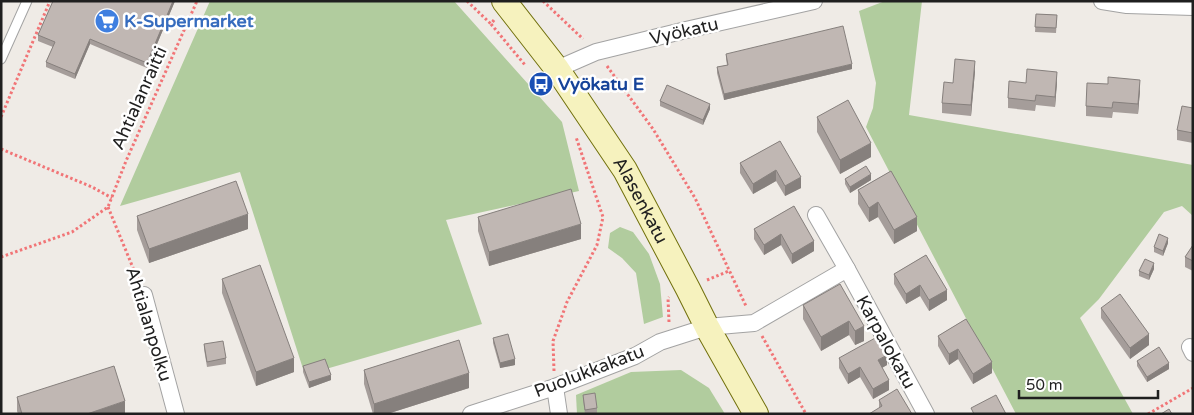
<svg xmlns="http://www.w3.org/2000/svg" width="1194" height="415" font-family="'Varela Round',sans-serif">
<rect width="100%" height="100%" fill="#efebe6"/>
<g fill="#b1cc9e">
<polygon points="210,1 454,1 562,122 579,191 446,220 482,324 305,375 240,172 120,206"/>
<polygon points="885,1 922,1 909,115 1193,165 1193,216 1182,206 1164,212 1099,299 1080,318 1133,414 1016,414 866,127 873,108 876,83 859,11"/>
<polygon points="620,227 633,232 649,254 660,284 663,317 644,324 636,273 622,258 608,248 610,233"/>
<polygon points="681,370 709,388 725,414 577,414 576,395 631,372"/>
</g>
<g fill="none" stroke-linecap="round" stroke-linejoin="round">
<defs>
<polyline id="lane" points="1,59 27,1"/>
<g id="street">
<polyline points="1102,1 1127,5 1193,7"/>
<polyline points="557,69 596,52 686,30 814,1"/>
<polyline points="816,215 847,269"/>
<polyline points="144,295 176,414"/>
<polyline points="1190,347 1193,353"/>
<polyline points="555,387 559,414"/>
<polyline points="471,414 555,387 635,356 660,342 707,327 754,323 847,269 926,414"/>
</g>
<g id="secondary">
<path id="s1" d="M504,1L557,69L625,170L688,289L707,327L756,414"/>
</g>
</defs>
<use href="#lane" stroke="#a3a3a3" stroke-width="11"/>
<use href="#street" stroke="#a3a3a3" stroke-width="18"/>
<use href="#secondary" stroke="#71700c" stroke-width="26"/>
<g stroke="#f17577" stroke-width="3" stroke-dasharray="2.5 2.5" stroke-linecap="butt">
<polyline points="467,1 491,24"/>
<polyline points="543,1 583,39"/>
<polyline points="494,20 491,24 525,65"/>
<polyline points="607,66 653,129 695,198 746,306"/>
<polyline points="1,117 50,1"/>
<polyline points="1,149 92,187 112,198"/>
<polyline points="108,207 138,280"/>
<polyline points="1,257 72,232 108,207 126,161 197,1"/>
<polyline points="707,280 729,271"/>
<polyline points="669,322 668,298 669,297"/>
<polyline points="762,336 806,414"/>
<polyline points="554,371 553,341 567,302 597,245 603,217 576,137"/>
<polyline points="1148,414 1193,388"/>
</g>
<use href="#lane" stroke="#fff" stroke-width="9"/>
<use href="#street" stroke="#fff" stroke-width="16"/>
<use href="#secondary" stroke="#f6f2be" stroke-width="24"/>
</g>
<g fill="#a59d9a">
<polygon points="53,1 175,1 147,68 90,44 75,79 46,67 46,62 53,47 38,41 38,35"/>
<polygon points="1036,14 1057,15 1056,33 1035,32"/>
<polygon points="726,54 852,69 724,100 717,73 717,67 727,65 726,59"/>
<polygon points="975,71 971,116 942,113 942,103 953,83"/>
<polygon points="1057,82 1055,107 1036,105 1035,111 1008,108 1008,98 1026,83"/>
<polygon points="1140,90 1138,114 1113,112 1112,118 1086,116 1086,106"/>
<polygon points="660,101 710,109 703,125 660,106"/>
<polygon points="1193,108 1193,143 1177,140 1177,130"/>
<polygon points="817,117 871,157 840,174 817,132"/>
<polygon points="780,141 801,188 785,196 776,181 753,194 740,173 740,163"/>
<polygon points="891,171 917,231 894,244 878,217 869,222 858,204 858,190"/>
<polygon points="845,179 871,180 850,193 845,184"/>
<polygon points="794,206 814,251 792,264 781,245 764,255 754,239 754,229"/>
<polygon points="137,216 248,229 149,263 137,230"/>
<polygon points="478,217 581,239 489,266 478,231"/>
<polygon points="1168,243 1163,256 1154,252 1154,247"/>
<polygon points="1193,245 1193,271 1185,267 1185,257"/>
<polygon points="926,255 947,300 929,311 920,296 906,304 894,284 894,274"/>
<polygon points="1154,269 1149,280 1139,276 1139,271"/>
<polygon points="222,279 294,372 256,386 222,293"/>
<polygon points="840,284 864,341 855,345 849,335 821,351 803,319 803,305"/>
<polygon points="1101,308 1149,345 1130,359 1101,318"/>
<polygon points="966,319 992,373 973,384 958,359 949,365 938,346 938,336"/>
<polygon points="493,338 515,365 500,368 493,343"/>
<polygon points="204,344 226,358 226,364 207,367 204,349"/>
<polygon points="839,358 887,365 882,368 889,390 873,399 860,377 848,384 839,368"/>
<polygon points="1137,361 1169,369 1147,382 1137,366"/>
<polygon points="303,366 331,380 309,388 303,372"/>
<polygon points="364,370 469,388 387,414 373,414 364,384"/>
<polygon points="583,395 597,408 597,413 585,414 583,400"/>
<polygon points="17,397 125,414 18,414 17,411"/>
<polygon points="879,400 912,414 879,408"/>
</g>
<g fill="#86807d">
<polygon points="173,1 175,1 147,68 147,63"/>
<polygon points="90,39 90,44 75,79 75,74"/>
<polygon points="975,61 975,71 971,116 971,105"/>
<polygon points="852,64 852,69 724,100 724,94"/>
<polygon points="1057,72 1057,82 1055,107 1055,97"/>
<polygon points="1140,80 1140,90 1138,114 1138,104"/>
<polygon points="710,104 710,109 703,125 703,120"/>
<polygon points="871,143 871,157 840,174 840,160"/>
<polygon points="776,170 776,181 753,194 753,184"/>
<polygon points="871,174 871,180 850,193 850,187"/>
<polygon points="801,177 801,188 785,196 785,186"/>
<polygon points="878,202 878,217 869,222 869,208"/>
<polygon points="248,214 248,229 149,263 149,249"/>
<polygon points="917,217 917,231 894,244 894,230"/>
<polygon points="581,224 581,239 489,266 489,252"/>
<polygon points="781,234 781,245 764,255 764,245"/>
<polygon points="1168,238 1168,243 1163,256 1163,251"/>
<polygon points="814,241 814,251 792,264 792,254"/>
<polygon points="1154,263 1154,269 1149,280 1149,275"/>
<polygon points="920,285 920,296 906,304 906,294"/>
<polygon points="947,290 947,300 929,311 929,300"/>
<polygon points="849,321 849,335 821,351 821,337"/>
<polygon points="864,326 864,341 855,345 855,331"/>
<polygon points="1149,334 1149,345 1130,359 1130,348"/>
<polygon points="958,349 958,359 949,365 949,354"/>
<polygon points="887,355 887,365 878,370 878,360"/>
<polygon points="294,358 294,372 256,386 256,372"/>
<polygon points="515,359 515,365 500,368 500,363"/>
<polygon points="992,362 992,373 973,384 973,374"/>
<polygon points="1169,363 1169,369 1147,382 1147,377"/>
<polygon points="860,367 860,377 848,384 848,374"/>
<polygon points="469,373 469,388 387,414 374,414 374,404"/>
<polygon points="331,375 331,380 309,388 309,382"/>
<polygon points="889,380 889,390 873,399 873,389"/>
<polygon points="125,401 125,414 87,414"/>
</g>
<g fill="#c0b7b3" stroke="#86807d">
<polygon points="53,1 173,1 147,63 90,39 75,74 46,62 55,42 38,35"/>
<polygon points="1036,14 1057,15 1056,28 1035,27"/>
<polygon points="843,26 852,64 724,94 717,67 728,65 726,54"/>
<polygon points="955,59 975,61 971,105 942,103 944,82 953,83"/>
<polygon points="1027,69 1057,72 1055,97 1036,95 1035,101 1008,98 1009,81 1026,83"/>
<polygon points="1108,77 1140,80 1138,104 1113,102 1112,108 1086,106 1087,83 1108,84"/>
<polygon points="667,85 710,104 703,120 660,101"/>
<polygon points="848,100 871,143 840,160 817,117"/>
<polygon points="1182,106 1193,108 1193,133 1177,130"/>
<polygon points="780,141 801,177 785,186 776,170 753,184 740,163"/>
<polygon points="866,166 871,174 850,187 845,179"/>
<polygon points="891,171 917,217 894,230 878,202 869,208 858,190"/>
<polygon points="236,181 248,214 149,249 137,216"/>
<polygon points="571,189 581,224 489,252 478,217"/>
<polygon points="794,206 814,241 792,254 781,234 764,245 754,229"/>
<polygon points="1159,234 1168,238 1163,251 1154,247"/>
<polygon points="1193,245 1193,261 1185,257"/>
<polygon points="926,255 947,290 929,300 920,285 906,294 894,274"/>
<polygon points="1145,259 1154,263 1149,275 1139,271"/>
<polygon points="260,265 294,358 256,372 222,279"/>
<polygon points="840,284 864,326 855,331 849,321 821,337 803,305"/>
<polygon points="1120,294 1149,334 1130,348 1101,308"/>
<polygon points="966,319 992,362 973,374 958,349 949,354 938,336"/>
<polygon points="508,334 515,359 500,363 493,338"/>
<polygon points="877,337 887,355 878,360 889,380 873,389 860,367 848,374 839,358"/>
<polygon points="459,340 469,373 374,404 364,370"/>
<polygon points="223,341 226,358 207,362 204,344"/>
<polygon points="1159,347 1169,363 1147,377 1137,361"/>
<polygon points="325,359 331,375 309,382 303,366"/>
<polygon points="114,366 125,401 87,414 22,414 17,397"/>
<polygon points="897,389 912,414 869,414 882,406 879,400"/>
<polygon points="595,393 597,408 585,410 583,395"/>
<polygon points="996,395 1006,414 974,414 971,408"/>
<polygon points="1169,409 1172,414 1161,414"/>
</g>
<defs>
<symbol id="supermarket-disc" viewBox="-11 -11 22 22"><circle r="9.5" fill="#3f7fe0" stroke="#fff"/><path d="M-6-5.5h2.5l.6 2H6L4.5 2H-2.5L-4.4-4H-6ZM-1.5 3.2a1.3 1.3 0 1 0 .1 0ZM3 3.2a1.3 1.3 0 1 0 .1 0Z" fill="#fff"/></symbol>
<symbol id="bus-disc" viewBox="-11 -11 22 22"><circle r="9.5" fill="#1a4fb4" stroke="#fff"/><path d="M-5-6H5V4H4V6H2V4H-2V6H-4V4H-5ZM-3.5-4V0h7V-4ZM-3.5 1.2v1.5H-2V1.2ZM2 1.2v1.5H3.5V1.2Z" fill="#fff"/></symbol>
</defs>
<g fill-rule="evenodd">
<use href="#supermarket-disc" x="93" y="7" width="28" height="28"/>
<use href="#bus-disc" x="527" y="70" width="28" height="28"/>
</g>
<g text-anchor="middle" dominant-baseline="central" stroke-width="5" stroke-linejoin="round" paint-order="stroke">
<g font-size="18" font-weight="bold" fill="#366cbe" stroke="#fff" text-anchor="start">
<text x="124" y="21">K-Supermarket</text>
</g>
<g font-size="18" fill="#1f1f1f" stroke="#fff">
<text transform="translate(684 31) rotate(-13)">Vyökatu</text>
<text transform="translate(139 98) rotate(-66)">Ahtialanraitti</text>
<text stroke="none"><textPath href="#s1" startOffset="242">Alasenkatu</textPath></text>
<text transform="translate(149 324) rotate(73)">Ahtialanpolku</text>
<text transform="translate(886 342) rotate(61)">Karpalokatu</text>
<text transform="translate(589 371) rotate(-21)">Puolukkakatu</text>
</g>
<g font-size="18" font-weight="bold" fill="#164399" stroke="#fff" text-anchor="start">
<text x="558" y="84">Vyökatu E</text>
</g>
</g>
<rect width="1194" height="415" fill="none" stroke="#1f1f1f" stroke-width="5"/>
<path d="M1019 390v8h139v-8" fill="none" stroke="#1f1f1f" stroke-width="2.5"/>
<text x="1026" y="390" font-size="15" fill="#1f1f1f" stroke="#ffffff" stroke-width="4" paint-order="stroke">50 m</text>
</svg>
